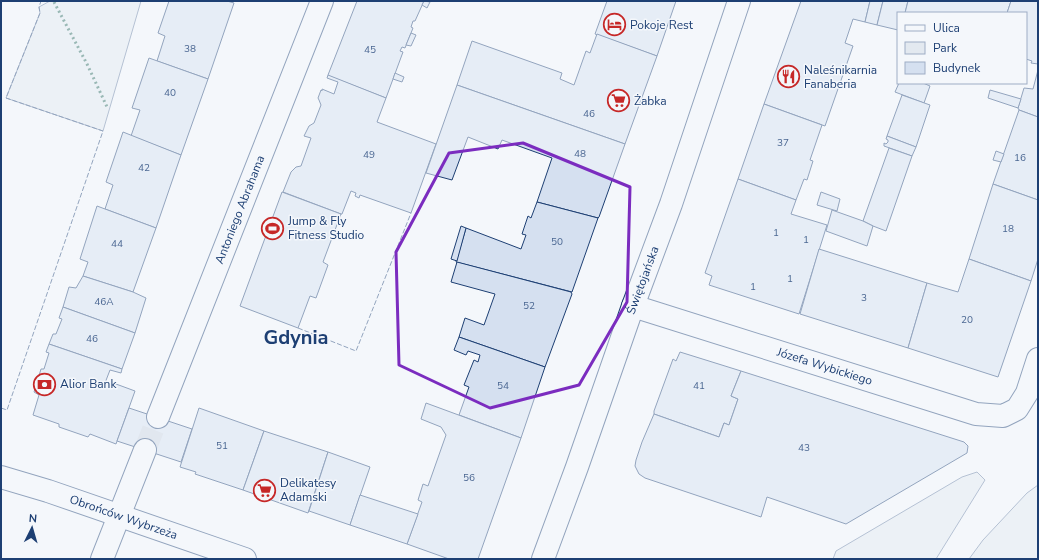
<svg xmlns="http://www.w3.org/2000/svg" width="1039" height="560" font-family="'Nunito Sans',sans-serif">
<rect width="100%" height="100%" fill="#f4f7fb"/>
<g fill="#e3e9f0" stroke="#687fa3">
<polygon points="50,1 141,1 103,131 6,98 40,13 39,7"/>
<polygon points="977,472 985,480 936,559 833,559 836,551 962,477"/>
<polygon points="1038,485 1038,559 969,559 983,540 1027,493"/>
</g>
<g fill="#d5e0f0" stroke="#1d3f73">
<polygon points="169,1 227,1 234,3 208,79 157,61 165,36 158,33"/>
<polygon points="357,1 424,1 415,21 413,21 411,27 413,28 405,48 402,47 400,51 403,52 386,98 329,76 328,75"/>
<polygon points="424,1 430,2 427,8 422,5"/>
<polygon points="607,1 676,1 657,56 595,34"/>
<polygon points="801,1 870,1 865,22 853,19 845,43 853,46 825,126 764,104"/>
<polygon points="870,1 883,1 877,25 865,22"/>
<polygon points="883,1 908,1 905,13 898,13 898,30 877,25"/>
<polygon points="908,1 1011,1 1007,13 905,13"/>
<polygon points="1011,1 1038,1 1038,64 1031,63 1032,61 1026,59 1026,13 1007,13"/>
<polygon points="411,33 416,35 411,46 406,45"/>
<polygon points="597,34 657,56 625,144 457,85 472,41 562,73 560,79 574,85 586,51 590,53"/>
<polygon points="149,58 208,79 181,155 131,136 140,110 132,108"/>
<polygon points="1038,70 1038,117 1019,110 1018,108 1024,88 1033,89"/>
<polygon points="395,73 404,77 402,82 393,79"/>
<polygon points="328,75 386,98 377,122 436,144 411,213 360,195 359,198 355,196 356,193 351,191 342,214 341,214 283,192 291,172 296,167 301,166 311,138 304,136 309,126 314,123 321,105 319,100 318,98 321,90 322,91 322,89 334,94 338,82 327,78"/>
<polygon points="899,83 923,83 930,86 924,103 895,92"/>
<polygon points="457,85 625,144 599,217 598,218 537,202 552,158 502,140 498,149 468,137 452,180 426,173"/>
<polygon points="990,90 1021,99 1018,108 988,98"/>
<polygon points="902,95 930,105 916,147 887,136"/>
<polygon points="764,104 822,125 810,160 813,161 807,180 804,179 796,200 738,179"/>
<polygon points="1019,110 1038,117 1038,200 993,184"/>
<polygon points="123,132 181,155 156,228 105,209 113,185 106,182"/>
<polygon points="887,136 916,147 912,156 884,146 884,143 886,144 888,142 888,140 886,139"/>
<polygon points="889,148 912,156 886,231 873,226 863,221"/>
<polygon points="996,151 1004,154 1001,162 993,160"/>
<polygon points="738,179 796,200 791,214 827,225 799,314 709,285 712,276 705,273"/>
<polygon points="993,184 1038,200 1038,259 1031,281 969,259"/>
<polygon points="282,192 341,214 323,262 328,265 316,298 310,296 298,328 240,306"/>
<polygon points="821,192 840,199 837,211 817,205"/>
<polygon points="537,202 598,218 572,292 456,262 466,228 521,249 526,235 522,234 528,216 531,218"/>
<polygon points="97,206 156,228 133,292 83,276 88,262 80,259"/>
<polygon points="832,210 863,221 873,226 867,246 826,231"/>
<polygon points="461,226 466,228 457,261 451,259"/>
<polygon points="819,249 927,283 908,348 800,314"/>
<polygon points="969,259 1031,281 998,377 908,348 927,283 958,292"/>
<polygon points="457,262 571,292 572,294 545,367 459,337 465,318 484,325 495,294 451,282"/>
<polygon points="83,276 133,292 146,298 135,333 63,307 69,287 76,288"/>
<polygon points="63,307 135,333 122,369 49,344 53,334 56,334 62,319 59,318"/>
<polygon points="459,337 545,367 521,438 459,415 469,387 464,385 474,360 478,362 480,355 468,351 466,355 454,350"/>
<polygon points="49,344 122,369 121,373 110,370 105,383 114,387 116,384 135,391 116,444 90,434 88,437 59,427 59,424 33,415 39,395 34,392 41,369 44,369 49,353 46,352"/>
<polygon points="680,352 741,371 731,396 738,399 729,425 724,423 719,437 654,414 654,411 673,359 676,361"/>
<polygon points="741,371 964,442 968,446 967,453 846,524 767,497 761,517 645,478 639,474 635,466 636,460 642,442 654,414 719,437 724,423 729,425 738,399 731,396"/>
<polygon points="426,403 521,438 478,559 449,559 407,544 422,502 418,500 423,484 428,486 446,435 441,427 421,419"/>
<polygon points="129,408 192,429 181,462 117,441"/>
<polygon points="199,408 264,431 243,490 195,474 196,472 180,467"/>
<polygon points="264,431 328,452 308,513 243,490"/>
<polygon points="328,452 370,467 350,525 309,511"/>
<polygon points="360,495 418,514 407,544 350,525"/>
</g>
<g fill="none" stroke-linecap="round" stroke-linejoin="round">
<polyline stroke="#c9d2e0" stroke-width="22" stroke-dasharray="22 11" stroke-linecap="butt" points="145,450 158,417"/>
<defs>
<g id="minor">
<path id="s1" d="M633,306L976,414L1003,416L1017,409L1027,393L1038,359"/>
<path id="s2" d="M158,417L322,1"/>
<path id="s3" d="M1,477L48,491L245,559"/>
<polyline points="102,559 145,450"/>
</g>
<g id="tertiary">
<path id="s4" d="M543,559L577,467L633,306L671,204L739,1"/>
</g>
</defs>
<use href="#minor" stroke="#1d3f73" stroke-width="24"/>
<use href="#tertiary" stroke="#1d3f73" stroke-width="24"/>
<use href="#minor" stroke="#f4f7fb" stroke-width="22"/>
<use href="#tertiary" stroke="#f4f7fb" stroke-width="22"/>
<polyline stroke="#2c6c60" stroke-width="3" stroke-dasharray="2 3" stroke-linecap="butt" points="54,2 87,64 108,109"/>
<g stroke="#1d3f73" stroke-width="1" stroke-dasharray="5 2" stroke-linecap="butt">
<polyline points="298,328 356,351 411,213"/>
<polyline points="1,408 7,410 103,131 6,98 40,13 39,7 41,1"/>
</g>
</g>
<path d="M0 0H1039V560H0ZM523,143L630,187L627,302L579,385L490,408L399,365L396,252L449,153Z" fill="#f4f7fb" fill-opacity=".55" fill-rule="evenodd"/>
<path fill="none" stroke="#7b2cbf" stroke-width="3" stroke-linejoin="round" d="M523,143L630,187L627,302L579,385L490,408L399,365L396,252L449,153Z"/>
<defs>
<symbol id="hotel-ring" viewBox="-11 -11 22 22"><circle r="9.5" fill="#f4f7fb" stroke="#c62828" stroke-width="1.5"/><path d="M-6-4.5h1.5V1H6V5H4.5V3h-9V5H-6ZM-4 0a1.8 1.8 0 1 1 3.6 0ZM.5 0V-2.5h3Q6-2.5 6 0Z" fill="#c62828"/></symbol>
<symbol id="restaurant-ring" viewBox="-11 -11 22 22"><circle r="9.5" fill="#f4f7fb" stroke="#c62828" stroke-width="1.5"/><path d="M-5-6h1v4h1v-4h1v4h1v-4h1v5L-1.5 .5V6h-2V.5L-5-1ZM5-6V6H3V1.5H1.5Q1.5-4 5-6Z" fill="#c62828"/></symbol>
<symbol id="supermarket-ring" viewBox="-11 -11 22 22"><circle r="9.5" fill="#f4f7fb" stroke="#c62828" stroke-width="1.5"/><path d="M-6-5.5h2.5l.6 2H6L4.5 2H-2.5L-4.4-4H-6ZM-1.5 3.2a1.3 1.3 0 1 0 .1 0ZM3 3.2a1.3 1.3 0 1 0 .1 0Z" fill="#c62828"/></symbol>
<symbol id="stadium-ring" viewBox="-11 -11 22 22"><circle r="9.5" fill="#f4f7fb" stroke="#c62828" stroke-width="1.5"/><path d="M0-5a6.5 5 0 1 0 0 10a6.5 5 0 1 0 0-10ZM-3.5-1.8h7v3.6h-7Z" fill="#c62828"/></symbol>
<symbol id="bank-ring" viewBox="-11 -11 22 22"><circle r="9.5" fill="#f4f7fb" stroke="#c62828" stroke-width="1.5"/><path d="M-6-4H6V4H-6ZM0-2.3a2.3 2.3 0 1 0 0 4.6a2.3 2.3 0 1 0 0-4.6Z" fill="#c62828"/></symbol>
</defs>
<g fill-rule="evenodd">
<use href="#hotel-ring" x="602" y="12" width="25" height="25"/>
<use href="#restaurant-ring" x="776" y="64" width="25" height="25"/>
<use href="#supermarket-ring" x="606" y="88" width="25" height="25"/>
<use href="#stadium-ring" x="260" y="216" width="25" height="25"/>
<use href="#bank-ring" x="32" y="372" width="25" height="25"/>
<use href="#supermarket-ring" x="252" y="478" width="25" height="25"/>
</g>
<g text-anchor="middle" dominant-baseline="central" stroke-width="3" stroke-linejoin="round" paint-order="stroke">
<g font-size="10" fill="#4b6792">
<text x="190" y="49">38</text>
<text x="370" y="50">45</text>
<text x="170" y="93">40</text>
<text x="589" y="114">46</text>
<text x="783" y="143">37</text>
<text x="580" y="154">48</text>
<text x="369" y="155">49</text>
<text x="1020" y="158">16</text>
<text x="144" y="168">42</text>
<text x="1008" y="229">18</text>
<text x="776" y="233">1</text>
<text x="806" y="240">1</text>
<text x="557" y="242">50</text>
<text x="117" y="244">44</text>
<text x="790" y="279">1</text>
<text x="753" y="287">1</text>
<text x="864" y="298">3</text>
<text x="104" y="302">46A</text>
<text x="529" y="306">52</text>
<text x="967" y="320">20</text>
<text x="92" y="339">46</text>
<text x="503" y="386">54</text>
<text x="699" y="386">41</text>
<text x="222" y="446">51</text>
<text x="804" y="448">43</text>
<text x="469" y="478">56</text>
</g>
<g font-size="12" fill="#1d3f73" stroke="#f4f7fb" text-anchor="start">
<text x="630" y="25">Pokoje Rest</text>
<text x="804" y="70">Naleśnikarnia<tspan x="804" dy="14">Fanaberia</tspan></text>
<text x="634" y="101">Żabka</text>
<text x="288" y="221">Jump &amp; Fly<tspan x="288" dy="14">Fitness Studio</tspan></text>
<text x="60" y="384">Alior Bank</text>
<text x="280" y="483">Delikatesy<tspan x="280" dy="14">Adamski</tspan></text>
</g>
<g font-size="12" fill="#1d3f73" stroke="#f4f7fb">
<text stroke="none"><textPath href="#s2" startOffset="223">Antoniego Abrahama</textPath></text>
<text stroke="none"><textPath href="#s4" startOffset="296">Świętojańska</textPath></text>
<text stroke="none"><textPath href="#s1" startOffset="201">Józefa Wybickiego</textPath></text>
<text stroke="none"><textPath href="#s3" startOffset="129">Obrońców Wybrzeża</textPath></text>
</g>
<g font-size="20" font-weight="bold" fill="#1d3f73" stroke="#f4f7fb">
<text x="296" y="337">Gdynia</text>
</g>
</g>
<rect width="1039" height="560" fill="none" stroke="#1d3f73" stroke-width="4"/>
<rect x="897" y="12" width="130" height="72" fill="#f4f7fb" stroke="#9eadc5"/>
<rect x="905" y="25" width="20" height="6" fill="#f4f7fb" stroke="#9eadc5"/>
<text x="933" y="32" font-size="12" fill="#1d3f73">Ulica</text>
<rect x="905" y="42" width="20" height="12" fill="#e3e9f0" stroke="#9eadc5"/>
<text x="933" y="52" font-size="12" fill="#1d3f73">Park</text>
<rect x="905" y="62" width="20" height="12" fill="#d5e0f0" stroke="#9eadc5"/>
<text x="933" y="72" font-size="12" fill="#1d3f73">Budynek</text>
<g transform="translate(32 528) rotate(5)" stroke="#f4f7fb" stroke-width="3" paint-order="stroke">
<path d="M0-3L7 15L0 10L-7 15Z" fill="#1d3f73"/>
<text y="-6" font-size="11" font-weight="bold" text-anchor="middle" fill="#1d3f73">N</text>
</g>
</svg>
